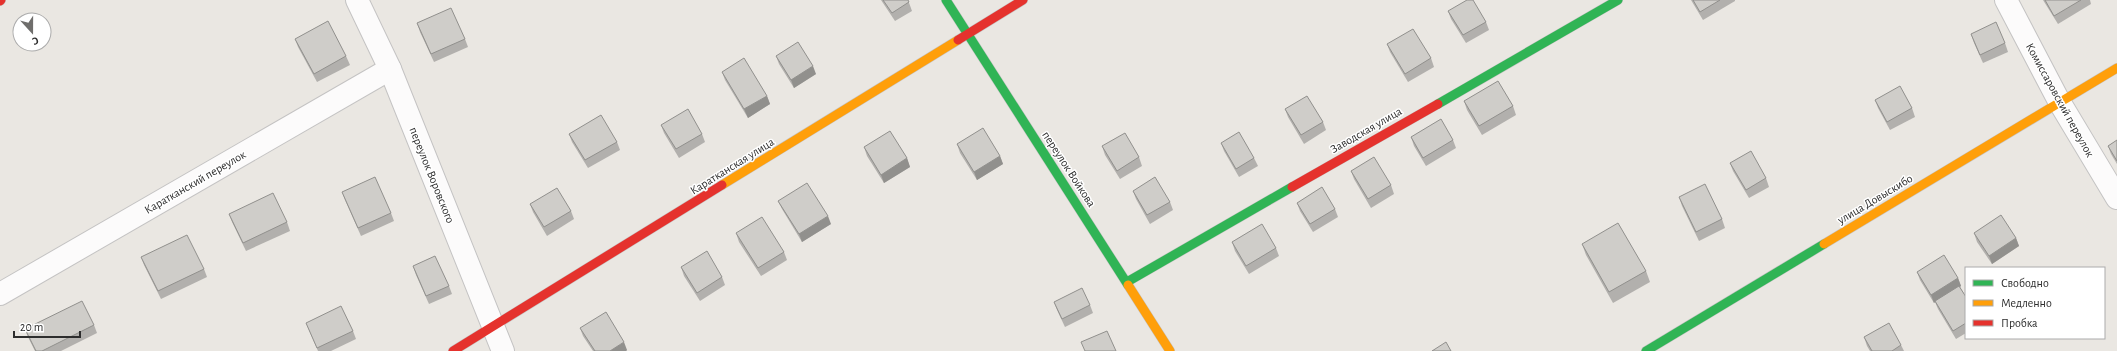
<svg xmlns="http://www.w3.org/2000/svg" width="2117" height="351" font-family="'Alegreya Sans',sans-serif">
<rect width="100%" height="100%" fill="#eae7e2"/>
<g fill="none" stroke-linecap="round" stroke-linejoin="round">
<defs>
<g id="street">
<polyline points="357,0 390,69 503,351"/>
<polyline points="2006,0 2060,103 2117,198"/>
<polyline points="0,294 390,69"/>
</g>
<g id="fast">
<polyline points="946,0 1128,285"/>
<polyline points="1438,104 1618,0"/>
<polyline points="1127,282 1292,187"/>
<polyline points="1646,351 1824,244"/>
</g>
<g id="slow">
<polyline points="722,185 958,40"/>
<polyline points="1824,244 2117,68"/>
<polyline points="1128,285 1170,351"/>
</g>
<g id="jam">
<polyline points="0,1 1,0"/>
<polyline points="958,40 1023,0"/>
<polyline points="1292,187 1438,104"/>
<polyline points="453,351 722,185"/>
</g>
</defs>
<use href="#street" stroke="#c4c3c3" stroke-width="24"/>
<use href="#fast" stroke="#c4c3c3" stroke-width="10"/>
<use href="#slow" stroke="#c4c3c3" stroke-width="10"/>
<use href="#jam" stroke="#c4c3c3" stroke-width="10"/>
<use href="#street" stroke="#fcfbfb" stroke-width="22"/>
<use href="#fast" stroke="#30b455" stroke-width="9"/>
<use href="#slow" stroke="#ff9f0a" stroke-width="9"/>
<use href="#jam" stroke="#e5322d" stroke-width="9"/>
</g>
<g fill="#b2b0ad">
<polygon points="881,0 908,0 912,11 895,21"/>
<polygon points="1691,0 1735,0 1735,1 1703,20"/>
<polygon points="2043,0 2090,0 2091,4 2058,24"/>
<polygon points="1448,11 1486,22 1489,30 1466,43 1451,19"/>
<polygon points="417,23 465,39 468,47 434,62 420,32"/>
<polygon points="1971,34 2005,43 2008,52 1983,63 1974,43"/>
<polygon points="295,39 346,56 350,65 317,82 298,47"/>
<polygon points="1387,44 1431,58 1434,67 1408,82 1390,52"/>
<polygon points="776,56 816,74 794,88 779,64"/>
<polygon points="722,72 767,96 770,104 748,118 725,80"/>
<polygon points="1875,100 1912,108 1915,117 1890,130 1878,108"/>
<polygon points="1464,101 1513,106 1516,115 1482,135 1467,110"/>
<polygon points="1285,109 1323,122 1326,130 1304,144 1288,117"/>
<polygon points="661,125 702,134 705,142 679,158 664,133"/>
<polygon points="569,134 617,142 620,150 588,168 572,142"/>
<polygon points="1411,137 1453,140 1456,148 1426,166 1414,146"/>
<polygon points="2117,140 2117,164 2111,154 2108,146"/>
<polygon points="1221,143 1254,158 1258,166 1239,177 1224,151"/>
<polygon points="957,144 1000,156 1003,164 977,180 960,153"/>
<polygon points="1102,146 1139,157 1142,166 1120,179 1105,155"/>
<polygon points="864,147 907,158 910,167 884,183 867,156"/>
<polygon points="1730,163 1766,178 1769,187 1749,198 1733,171"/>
<polygon points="1351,171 1391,185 1394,194 1371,208 1354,179"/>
<polygon points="1133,191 1170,202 1173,210 1150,224 1136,199"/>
<polygon points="342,192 391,213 394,221 361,236 345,200"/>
<polygon points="1679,197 1722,219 1725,228 1699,241 1682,206"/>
<polygon points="778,201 831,224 802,242 782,209"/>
<polygon points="1297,203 1335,209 1338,217 1313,232 1300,211"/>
<polygon points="530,204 571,211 574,219 547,236 533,212"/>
<polygon points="229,214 287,222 290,231 246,251 232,222"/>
<polygon points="736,233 784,252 787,260 761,276 739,242"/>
<polygon points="1974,233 2016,238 2019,246 1992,264 1977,242"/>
<polygon points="1232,242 1276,248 1279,256 1249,274 1235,251"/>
<polygon points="1582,244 1646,271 1650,282 1613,303 1586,255"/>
<polygon points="141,257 204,269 207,277 161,299 144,265"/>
<polygon points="413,266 449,286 452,294 429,304 416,275"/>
<polygon points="681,267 722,277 725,285 700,301 684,276"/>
<polygon points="1917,272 1958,278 1961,286 1960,287 1966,297 1966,333 1956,339 1938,309 1935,302 1934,303 1920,280"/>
<polygon points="1054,302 1090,305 1093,313 1065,327 1057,310"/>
<polygon points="306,323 353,331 356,339 331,351 318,351"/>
<polygon points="94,325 97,333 61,351 35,351 28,337 25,329"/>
<polygon points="580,328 627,350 626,351 593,351 583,336"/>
<polygon points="1864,337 1901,345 1904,351 1870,351 1867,346"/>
</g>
<g fill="#91908d">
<polygon points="813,66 816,74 794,88 791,80"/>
<polygon points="767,96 770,104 748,118 744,109"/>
<polygon points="1000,156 1003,164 977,180 974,172"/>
<polygon points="907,158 910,167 884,183 881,175"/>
<polygon points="828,216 831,224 802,242 799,234"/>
<polygon points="2016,238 2019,246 1992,264 1989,256"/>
<polygon points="1958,278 1961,286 1936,302 1935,301 1935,302 1934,303 1931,295"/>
<polygon points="624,342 627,350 626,351 610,351"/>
</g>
<g fill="#cfcdc9" stroke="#91908d">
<polygon points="883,0 908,0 909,2 892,13"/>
<polygon points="1467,0 1473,0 1486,22 1463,35 1448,11"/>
<polygon points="1693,0 1720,0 1700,12"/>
<polygon points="2045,0 2081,0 2054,16"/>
<polygon points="451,8 465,39 431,54 417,23"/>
<polygon points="328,21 346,56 314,74 295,39"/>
<polygon points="1996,22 2005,43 1980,55 1971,34"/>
<polygon points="1413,29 1431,58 1405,74 1387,44"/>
<polygon points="798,42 813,66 791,80 776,56"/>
<polygon points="744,58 767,96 744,109 722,72"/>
<polygon points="1498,81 1513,106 1479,126 1464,101"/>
<polygon points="1900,86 1912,108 1887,122 1875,100"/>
<polygon points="1307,96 1323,122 1301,135 1285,109"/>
<polygon points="688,109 702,134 676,149 661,125"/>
<polygon points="601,115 617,142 585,160 569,134"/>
<polygon points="1441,119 1453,140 1423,158 1411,137"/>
<polygon points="983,128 1000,156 974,172 957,144"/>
<polygon points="890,131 907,158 881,175 864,147"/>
<polygon points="1239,132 1254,158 1236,169 1221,143"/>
<polygon points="1125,133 1139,157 1117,171 1102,146"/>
<polygon points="2117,140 2117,161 2108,146"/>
<polygon points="1751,151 1766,178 1746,190 1730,163"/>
<polygon points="1374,157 1391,185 1368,199 1351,171"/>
<polygon points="375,177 391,213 358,228 342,192"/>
<polygon points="1155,177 1170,202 1147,215 1133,191"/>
<polygon points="807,183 828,216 799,234 778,201"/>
<polygon points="1705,184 1722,219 1696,232 1679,197"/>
<polygon points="1322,187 1335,209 1310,224 1297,203"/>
<polygon points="557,188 571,211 544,227 530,204"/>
<polygon points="273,193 287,222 243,243 229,214"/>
<polygon points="2001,215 2016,238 1989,256 1974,233"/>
<polygon points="762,217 784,252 758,268 736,233"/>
<polygon points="1618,223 1646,271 1609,292 1582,244"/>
<polygon points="1262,224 1276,248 1246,266 1232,242"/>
<polygon points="187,235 204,269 158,291 141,257"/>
<polygon points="707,251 722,277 697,293 681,267"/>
<polygon points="1944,255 1958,278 1931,295 1917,272"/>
<polygon points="435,256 449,286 426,296 413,266"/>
<polygon points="1959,286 1966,297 1966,323 1953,331 1935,301"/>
<polygon points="1082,288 1090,305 1062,319 1054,302"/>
<polygon points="82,301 94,325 42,351 36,351 25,329"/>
<polygon points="341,306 353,331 317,348 306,323"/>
<polygon points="606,312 624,342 610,351 595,351 580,328"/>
<polygon points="1889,323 1901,345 1892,351 1872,351 1864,337"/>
<polygon points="1107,331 1116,351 1085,351 1081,342"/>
<polygon points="1446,342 1451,351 1432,351"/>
</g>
<g text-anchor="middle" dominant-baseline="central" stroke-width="3" stroke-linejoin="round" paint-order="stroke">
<g font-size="12" fill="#2d2d2d" stroke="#fff">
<text transform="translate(2060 100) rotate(61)">Комиссаровский переулок</text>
<text transform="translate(1366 130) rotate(-30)">Заводская улица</text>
<text transform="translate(732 166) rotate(-32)">Каратканская улица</text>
<text transform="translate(1069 169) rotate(57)">переулок Войкова</text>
<text transform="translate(432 175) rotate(68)">переулок Воровского</text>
<text transform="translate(195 182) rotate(-30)">Каратканский переулок</text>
<text transform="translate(1875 199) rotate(-31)">улица Довыскибо</text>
</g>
</g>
<rect x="1965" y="267" width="140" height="72" fill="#ffffff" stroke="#ababab"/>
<rect x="1973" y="280" width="20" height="6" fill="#30b455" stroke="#ababab"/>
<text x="2001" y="287" font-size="12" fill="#2d2d2d">Свободно</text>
<rect x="1973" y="300" width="20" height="6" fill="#ff9f0a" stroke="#ababab"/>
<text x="2001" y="307" font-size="12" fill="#2d2d2d">Медленно</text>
<rect x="1973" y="320" width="20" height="6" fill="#e5322d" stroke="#ababab"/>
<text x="2001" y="327" font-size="12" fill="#2d2d2d">Пробка</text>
<g transform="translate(32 32) rotate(159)"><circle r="19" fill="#ffffff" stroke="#ababab"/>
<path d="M0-3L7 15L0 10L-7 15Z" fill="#6f6e6c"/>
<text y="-6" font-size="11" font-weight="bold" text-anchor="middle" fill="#2d2d2d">С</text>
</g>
<path d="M14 331v6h66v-6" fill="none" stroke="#2d2d2d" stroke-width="2"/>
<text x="20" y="331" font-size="12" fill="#2d2d2d" stroke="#ffffff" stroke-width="3" paint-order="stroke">20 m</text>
</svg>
